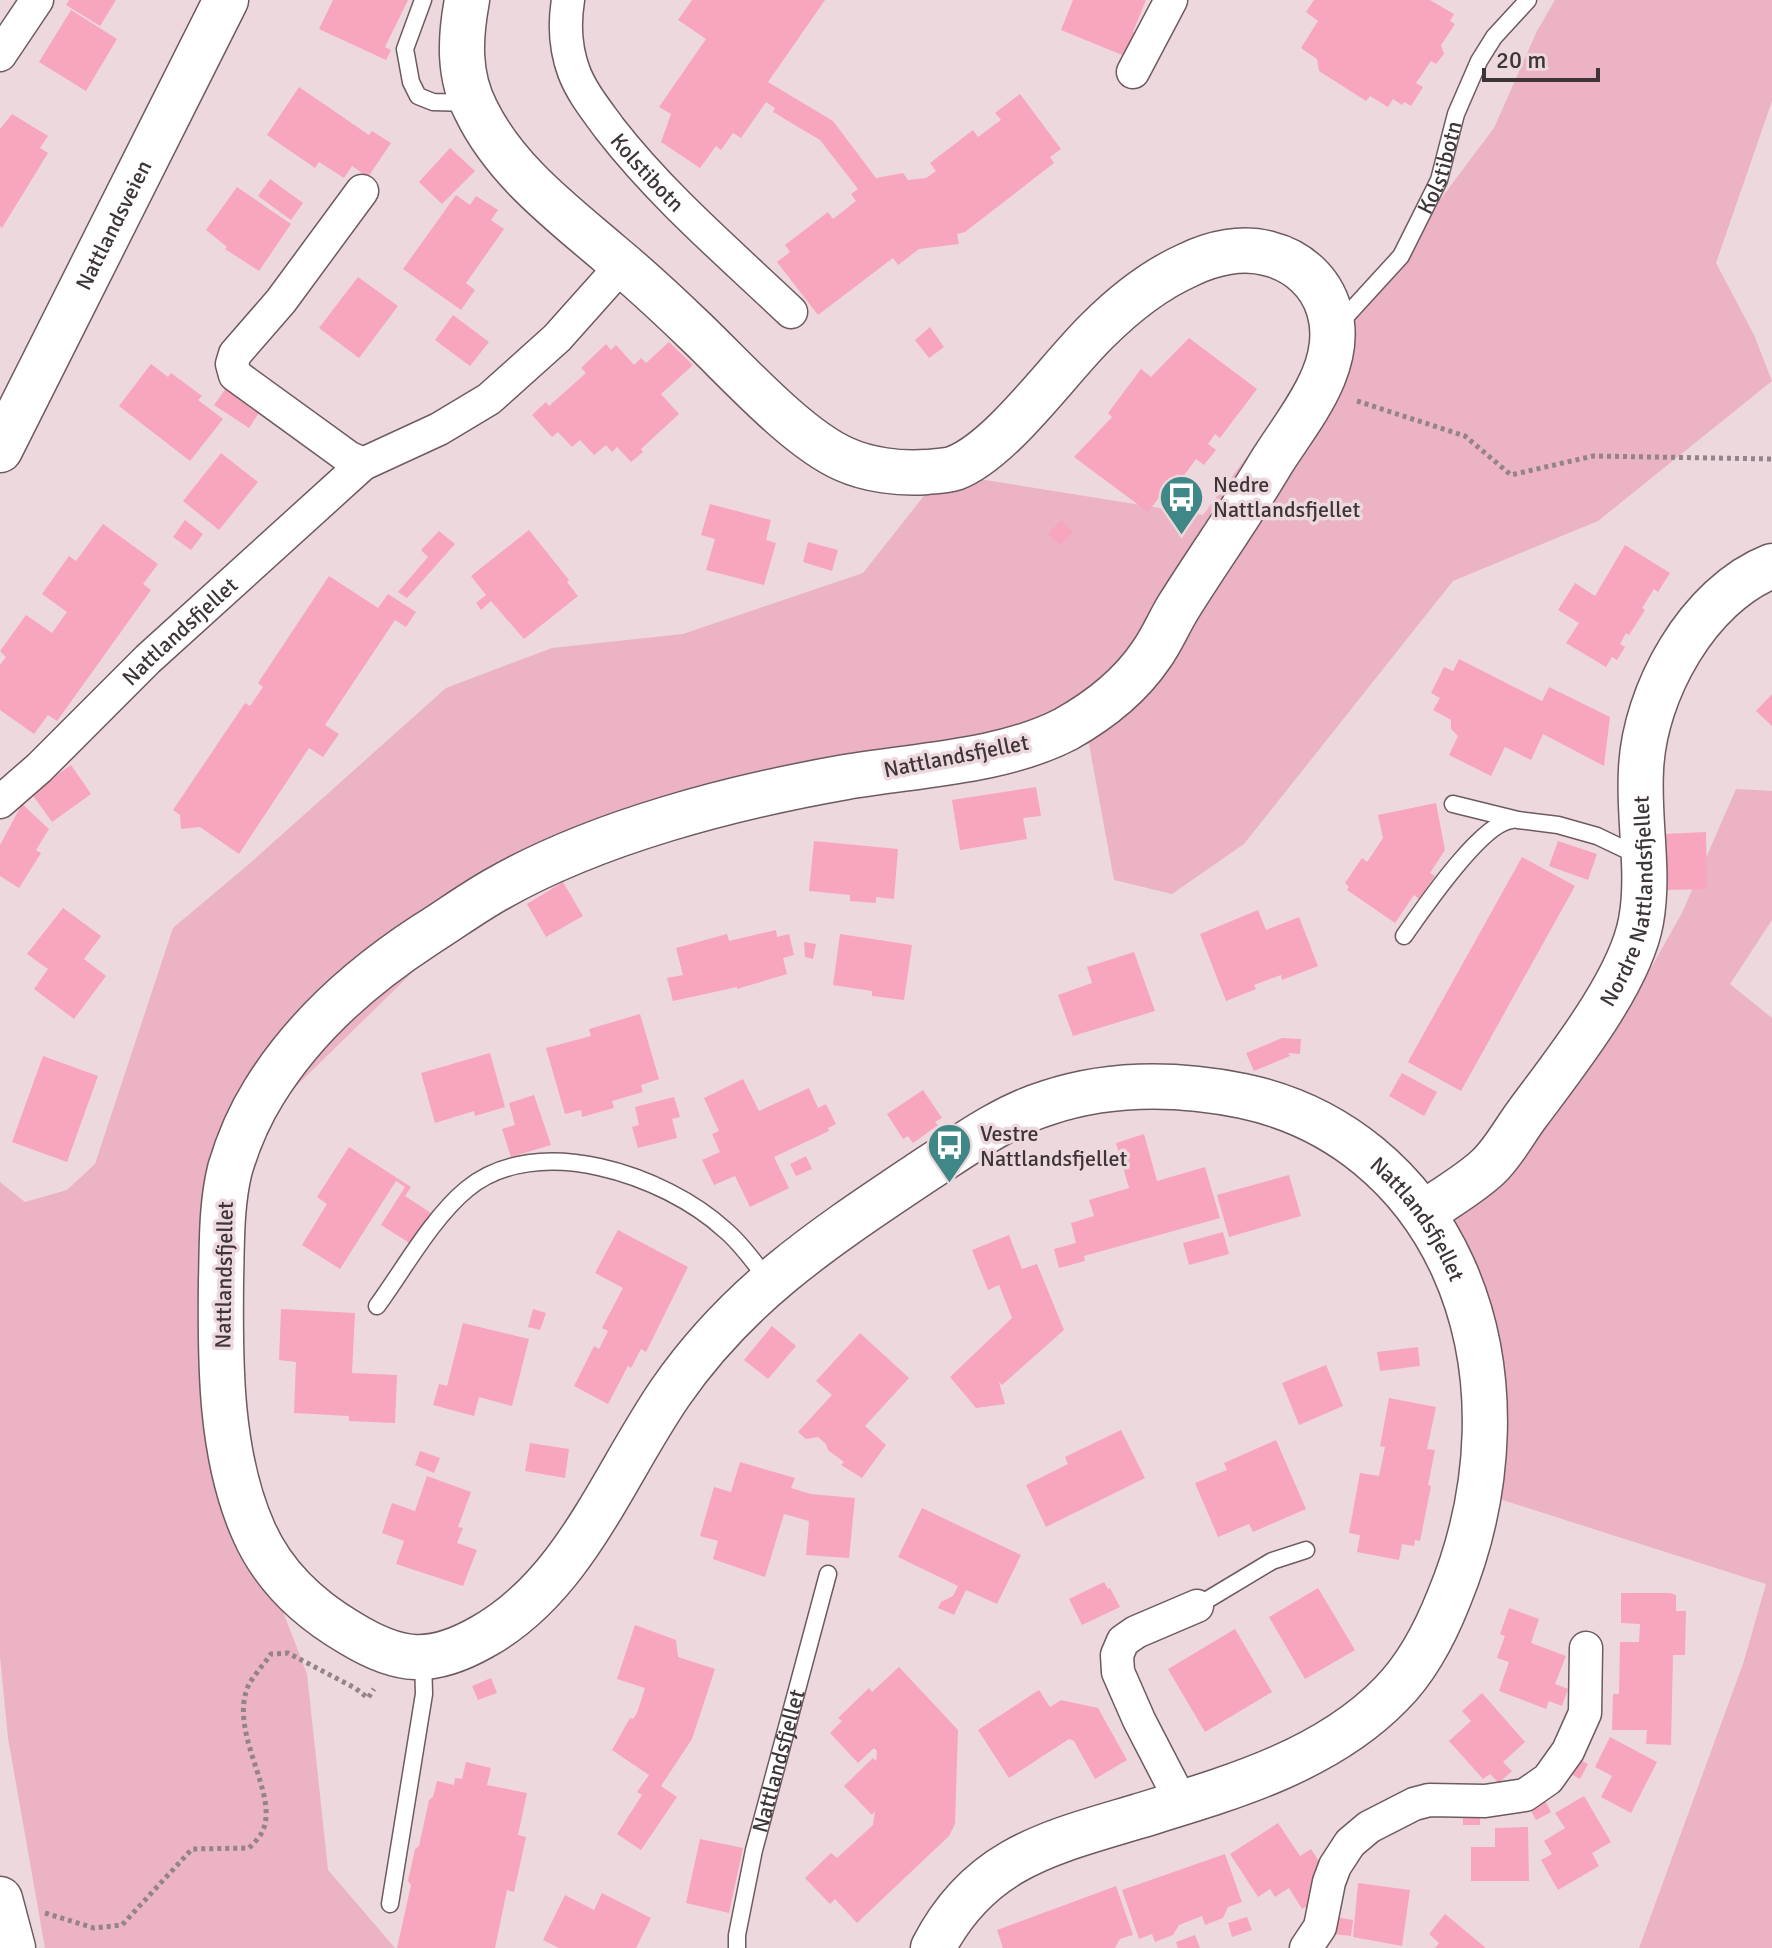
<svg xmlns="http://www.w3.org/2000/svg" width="1772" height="1948" font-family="Signika,sans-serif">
<rect width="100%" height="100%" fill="#edd8de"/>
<g fill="#ebb3c3">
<polygon points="1555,0 1772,0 1772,101 1716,263 1754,335 1772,381 1598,521 1453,581 1244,844 1172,894 1114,880 1089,744 801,794 508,879 247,1134 212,1427 307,1674 328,1870 395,1948 45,1948 8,1738 0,1656 0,1182 25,1202 67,1190 95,1164 173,928 249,864 446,688 552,648 683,634 863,573 942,473 1203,515 1494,128 1537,31"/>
<polygon points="1736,789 1772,791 1772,920 1730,984 1772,1018 1772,1948 1639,1948 1743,1664 1766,1584 1490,1496 1443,1229 1602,1038 1648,973 1682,913"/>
</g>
<g fill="#f8a6be">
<polygon points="69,0 116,0 100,26 66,5"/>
<polygon points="333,0 408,0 385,47 391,50 386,60 319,29"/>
<polygon points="692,0 825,0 768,82 833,121 876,178 903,173 908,180 926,178 936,171 930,163 973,130 978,137 1001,120 995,113 1020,94 1061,149 1050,157 1054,163 965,232 957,234 959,244 919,249 898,265 893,258 818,315 777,262 790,252 785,245 828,212 833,219 856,201 851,194 858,189 820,140 773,112 775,108 766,102 741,138 733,133 721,150 716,146 700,168 661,142 671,114 659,107 706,39 678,20"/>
<polygon points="1073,0 1146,0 1133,32 1137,34 1127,57 1061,30"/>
<polygon points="1314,0 1430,0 1454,14 1450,21 1455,24 1441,45 1444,54 1436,64 1431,61 1416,83 1423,87 1411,106 1404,102 1402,105 1393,99 1388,107 1370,96 1366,101 1319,71 1317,59 1301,48 1318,21 1306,12"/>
<polygon points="71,10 117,39 86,91 39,62"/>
<polygon points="299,87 369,135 372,131 391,143 368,177 352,166 344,178 319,162 315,168 267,135"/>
<polygon points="12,114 48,136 40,148 48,153 2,228 0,226 0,129"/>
<polygon points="450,148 475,171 442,204 419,182"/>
<polygon points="270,179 303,203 291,220 258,196"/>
<polygon points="237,187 291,224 259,271 225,249 227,247 206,230"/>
<polygon points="456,195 470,205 476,196 498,210 491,220 504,229 466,283 475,290 461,310 403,269"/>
<polygon points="358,277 398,306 359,358 319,328"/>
<polygon points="453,315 489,342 470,366 435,340"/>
<polygon points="930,327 944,347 929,358 915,340"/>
<polygon points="1189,338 1257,389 1220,438 1215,434 1208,444 1216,450 1204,465 1196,459 1182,478 1177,474 1148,512 1074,457 1112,417 1108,413 1141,369 1151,377"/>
<polygon points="669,342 693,365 661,394 679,414 641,449 643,452 631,462 617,447 612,452 606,445 594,455 580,440 572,447 558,432 552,437 532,415 546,402 549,406 586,373 581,368 606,344 611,350 616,345 634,365 641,358 646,363"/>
<polygon points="151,364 168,377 171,373 202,396 198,400 223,419 190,461 119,406"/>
<polygon points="229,384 263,407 249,428 214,405"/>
<polygon points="221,453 258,482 219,530 183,501"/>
<polygon points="710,504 771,520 766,540 776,543 764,585 706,570 715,539 701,535"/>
<polygon points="185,520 203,534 191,550 173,537"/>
<polygon points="1061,520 1073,531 1060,545 1048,534"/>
<polygon points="103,524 158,564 143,584 151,590 57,721 48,715 34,734 0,710 0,665 6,657 0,651 26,615 52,633 67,612 42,594 69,556 76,561"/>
<polygon points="529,530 569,580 567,582 578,596 524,639 491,601 481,610 476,603 486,595 471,576"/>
<polygon points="439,531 455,544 407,598 398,592 428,557 421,550"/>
<polygon points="808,542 838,550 832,571 803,562"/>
<polygon points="1625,545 1670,573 1658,592 1654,589 1642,608 1645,610 1629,635 1626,633 1620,644 1625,647 1617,660 1612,657 1606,667 1566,643 1579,623 1558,610 1575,583 1595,596"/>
<polygon points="329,576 378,608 388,594 416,612 406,627 395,620 325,725 339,734 323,757 309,748 239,854 200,827 181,829 180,815 173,810 245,703 250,706 263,687 258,683"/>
<polygon points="1459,659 1542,701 1549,687 1610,717 1604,766 1543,734 1531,760 1505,747 1491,776 1449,755 1458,736 1451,729 1451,720 1433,710 1440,698 1431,693 1444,667 1453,671"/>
<polygon points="1772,694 1772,726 1756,711"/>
<polygon points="71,765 91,794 52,822 31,793"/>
<polygon points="1036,787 1041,816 1023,818 1027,839 960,850 952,800"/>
<polygon points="1436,803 1445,850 1430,873 1435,876 1419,899 1414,895 1395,923 1347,890 1349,887 1345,883 1362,858 1367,862 1383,838 1378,815"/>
<polygon points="22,804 49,829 36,850 41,853 19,888 0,876 0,845"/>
<polygon points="1706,832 1707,889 1663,890 1661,834"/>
<polygon points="814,841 898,849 894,899 876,897 876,903 850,901 850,895 809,891"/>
<polygon points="1558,841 1597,854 1588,880 1549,866"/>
<polygon points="1522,857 1575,886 1461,1091 1408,1062"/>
<polygon points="563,882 583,916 546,937 527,904"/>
<polygon points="63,908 101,936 84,959 106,976 74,1019 34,989 48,969 27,954"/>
<polygon points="1258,910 1266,930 1299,917 1318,966 1282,980 1281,975 1254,985 1256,989 1226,1001 1200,934"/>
<polygon points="776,930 777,937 789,934 794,955 783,958 787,974 737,989 737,987 673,1001 667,978 683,975 676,948 727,934 729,941"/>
<polygon points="840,934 912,945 904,1000 872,996 872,991 833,985"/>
<polygon points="804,942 816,944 813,959 805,957"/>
<polygon points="1134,952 1155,1011 1073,1036 1058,995 1092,983 1087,967"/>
<polygon points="640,1014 659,1079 641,1085 643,1092 612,1101 614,1108 582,1117 581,1110 565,1114 546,1048 591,1036 589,1029"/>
<polygon points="1282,1038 1301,1039 1300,1054 1288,1053 1290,1056 1254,1071 1246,1053"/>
<polygon points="490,1053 505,1107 475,1116 474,1111 435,1123 421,1073"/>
<polygon points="43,1056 98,1076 67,1162 12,1142"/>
<polygon points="1402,1073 1437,1092 1424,1116 1389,1096"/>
<polygon points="743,1079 759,1111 809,1088 818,1108 826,1104 836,1124 828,1128 829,1131 774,1157 789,1188 750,1207 735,1176 714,1185 702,1160 720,1152 712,1134 719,1131 704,1098"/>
<polygon points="923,1090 942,1118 935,1122 938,1125 913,1143 908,1136 903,1139 887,1114"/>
<polygon points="534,1095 551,1145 511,1157 502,1129 515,1125 509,1103"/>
<polygon points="674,1097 680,1117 672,1119 677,1138 638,1148 632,1127 639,1125 635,1107"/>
<polygon points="1144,1134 1157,1181 1205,1167 1220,1218 1084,1256 1085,1261 1059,1268 1054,1249 1076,1243 1071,1223 1094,1216 1089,1200 1129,1188 1116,1143"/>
<polygon points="349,1147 411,1187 405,1196 431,1213 411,1244 381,1225 405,1187 396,1181 340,1269 302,1245 327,1204 317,1197"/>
<polygon points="806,1156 812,1169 796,1176 790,1164"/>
<polygon points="1289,1175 1301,1216 1229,1237 1217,1195"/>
<polygon points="618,1230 688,1267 646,1352 641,1349 631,1368 628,1366 608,1404 574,1386 594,1346 599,1349 608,1331 602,1328 623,1288 595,1273"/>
<polygon points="1223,1232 1229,1254 1189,1265 1183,1243"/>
<polygon points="1009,1235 1022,1269 1037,1264 1064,1330 1002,1385 999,1382 1005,1404 976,1408 950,1377 1012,1318 999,1285 988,1290 972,1250"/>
<polygon points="281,1309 355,1313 352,1373 397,1375 395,1423 349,1421 349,1416 294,1413 296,1362 279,1360"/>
<polygon points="533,1309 546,1313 540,1330 528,1327"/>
<polygon points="463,1323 529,1339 512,1406 479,1397 474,1416 433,1405 439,1384 447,1386"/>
<polygon points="772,1326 796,1346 768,1379 744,1360"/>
<polygon points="860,1333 909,1378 865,1426 886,1445 862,1478 841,1465 844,1462 828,1450 826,1444 818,1437 806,1439 798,1432 832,1395 816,1381"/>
<polygon points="1418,1347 1420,1366 1380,1371 1377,1352"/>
<polygon points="1326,1365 1343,1406 1299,1425 1282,1383"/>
<polygon points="1389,1398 1436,1407 1427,1449 1435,1450 1428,1485 1431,1486 1420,1541 1415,1540 1414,1546 1402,1544 1399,1560 1357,1552 1360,1535 1349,1533 1360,1473 1379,1476 1385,1447 1380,1446"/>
<polygon points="1121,1430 1145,1478 1046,1527 1026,1485 1068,1464 1065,1457"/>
<polygon points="1276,1440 1306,1509 1253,1532 1249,1524 1218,1537 1195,1483 1227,1470 1224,1463"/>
<polygon points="530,1443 569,1449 565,1478 525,1471"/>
<polygon points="420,1451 440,1458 434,1473 415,1465"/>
<polygon points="740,1462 795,1478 791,1488 811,1494 855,1498 849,1558 806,1555 809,1521 784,1514 765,1577 713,1559 718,1541 700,1536 714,1487 731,1492"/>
<polygon points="427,1476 471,1492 458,1527 463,1528 457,1543 477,1550 463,1586 396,1564 404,1541 382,1533 392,1503 415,1511"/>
<polygon points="922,1508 1021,1555 997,1604 966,1590 954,1615 938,1608 941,1602 953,1596 958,1586 898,1557"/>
<polygon points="1104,1582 1108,1589 1110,1588 1120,1607 1082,1625 1069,1599"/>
<polygon points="1318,1588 1355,1650 1305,1679 1269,1617"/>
<polygon points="1621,1593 1670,1593 1676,1595 1676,1611 1686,1611 1685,1655 1673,1655 1671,1745 1646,1744 1647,1730 1612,1730 1613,1694 1619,1694 1620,1642 1639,1642 1640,1624 1621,1623"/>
<polygon points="1509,1608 1539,1619 1531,1643 1566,1656 1555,1684 1568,1689 1562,1706 1549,1701 1546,1709 1499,1691 1509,1662 1497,1658 1505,1636 1500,1634"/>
<polygon points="635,1625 676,1640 678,1657 715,1669 692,1739 661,1786 677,1797 641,1850 617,1834 642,1795 637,1792 649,1775 612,1750 630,1718 633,1719 637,1713 645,1688 617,1679"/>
<polygon points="1235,1629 1272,1692 1205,1732 1168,1669"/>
<polygon points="899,1667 958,1730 955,1824 949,1836 857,1923 835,1899 830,1904 805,1878 831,1853 837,1858 873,1825 875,1811 872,1815 844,1786 873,1758 876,1761 877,1751 874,1748 858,1763 830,1733 842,1721 838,1718 869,1688 872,1692"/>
<polygon points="491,1678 497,1693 478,1700 472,1686"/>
<polygon points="1039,1690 1050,1707 1061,1700 1098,1708 1127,1760 1095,1779 1074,1741 1069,1739 1009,1778 978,1730"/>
<polygon points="1482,1693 1525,1742 1503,1762 1512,1771 1499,1783 1490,1774 1483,1779 1449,1741 1471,1721 1462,1711"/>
<polygon points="1610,1737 1657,1762 1631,1813 1601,1797 1612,1776 1595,1767"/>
<polygon points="1572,1756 1588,1764 1580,1779 1565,1771"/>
<polygon points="466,1762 491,1768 487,1785 527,1793 518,1835 526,1837 514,1892 507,1890 495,1948 397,1948 411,1885 408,1881 415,1849 419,1846 429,1800 433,1797 437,1781 454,1785 455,1778 462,1779"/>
<polygon points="1584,1796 1611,1842 1592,1853 1599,1866 1558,1890 1541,1860 1552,1854 1544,1841 1565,1828 1555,1813"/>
<polygon points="1543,1797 1551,1812 1536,1820 1528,1805"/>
<rect x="1463" y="1807" width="17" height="18"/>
<polygon points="1278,1823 1300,1856 1311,1849 1324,1869 1313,1876 1317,1882 1314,1902 1302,1909 1289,1888 1275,1897 1270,1889 1258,1897 1230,1854"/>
<polygon points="1528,1827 1529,1881 1471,1881 1471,1847 1495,1847 1495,1828"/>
<polygon points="700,1839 743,1848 729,1913 686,1903"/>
<polygon points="1225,1854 1242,1902 1228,1907 1223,1918 1205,1925 1202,1916 1179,1925 1173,1935 1155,1942 1152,1934 1139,1939 1122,1890"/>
<polygon points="1358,1883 1410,1890 1402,1946 1353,1937"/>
<polygon points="1116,1886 1133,1935 1120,1939 1115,1948 1003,1948 997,1930"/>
<polygon points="602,1893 651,1918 636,1948 559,1948 543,1940 565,1895 594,1910"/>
<polygon points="1445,1914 1486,1948 1435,1948 1439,1943 1429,1934"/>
<polygon points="1247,1917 1252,1930 1232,1937 1228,1923"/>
<polygon points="1336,1917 1353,1920 1351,1936 1333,1934"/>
<polygon points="1195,1935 1200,1948 1178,1948 1176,1942"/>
</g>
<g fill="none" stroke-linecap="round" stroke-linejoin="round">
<defs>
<g id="lane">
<polyline points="423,0 405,49 411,82 418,96 433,102 470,103"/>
<path id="s1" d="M1333,320L1348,314L1401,256L1439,180L1456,114L1479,61L1494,37L1528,0"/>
<polyline points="1453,804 1518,820 1558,825 1597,836 1639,856"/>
<path d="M1404,936C1423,909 1481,823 1512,820"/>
<path d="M377,1306C404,1269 432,1218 467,1189C537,1131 665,1175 725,1230C742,1244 755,1264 769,1281"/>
<polyline points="1197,1606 1272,1561 1306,1550"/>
<polyline points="390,1904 424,1694 423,1659"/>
<path id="s2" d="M737,1948V1935L754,1850L828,1574"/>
</g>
<g id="street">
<path id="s3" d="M568,0C564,25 565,48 574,72C582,93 597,111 610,129C663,197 729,253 791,312"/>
<polyline points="0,55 37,0"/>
<polyline points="1133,72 1171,0"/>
<polyline points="362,191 281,301 235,354 232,364 235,375 348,457 363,464"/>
<path id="s4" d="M0,802L39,768L148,659L363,464L439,429L489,399L557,338L623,264"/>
<polyline points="1182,1803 1139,1720 1118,1672 1117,1655 1123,1641 1136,1632 1197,1606"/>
<polyline points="1306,1948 1320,1927 1329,1882 1335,1866 1350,1843 1369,1827 1414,1804 1429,1800 1485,1801 1525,1795 1548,1779 1568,1751 1585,1713 1586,1648"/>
</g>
<g id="secondary">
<path id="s5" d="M467,0C460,38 458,75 476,110C505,170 561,212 610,254C639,278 667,304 694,330C733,367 796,438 844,459C868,470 900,474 927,472C936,471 946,471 955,468C1002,450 1059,368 1097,331C1123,305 1154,280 1188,265C1212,253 1243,246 1270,254C1298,261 1321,282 1329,310C1346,366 1299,418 1271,463C1242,512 1209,558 1179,606C1169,622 1162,640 1151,655C1130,686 1098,711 1066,729C1003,762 916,765 846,777C732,797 597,832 497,889C472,903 449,920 425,935C362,976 304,1027 264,1092C249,1116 238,1142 230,1169C221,1205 222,1244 221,1282C220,1364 220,1456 254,1532C274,1577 309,1609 350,1633C399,1663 431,1666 482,1637C574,1586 613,1476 670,1393C739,1293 824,1238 924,1171C963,1146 1002,1117 1047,1103C1110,1082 1178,1083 1243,1096C1338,1116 1413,1179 1453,1267C1500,1371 1492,1494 1449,1598C1436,1631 1417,1668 1391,1694C1325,1762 1227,1789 1139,1816C1049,1843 979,1858 933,1948"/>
<path id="s6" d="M1424,1213C1445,1198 1470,1184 1488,1167C1504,1152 1515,1130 1528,1113C1565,1063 1630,982 1641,921C1650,872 1638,820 1641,770C1644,693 1698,595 1772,566"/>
<polyline points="0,1899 13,1948"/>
</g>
<g id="primary">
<path id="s7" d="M0,450L226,0"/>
</g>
</defs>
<use href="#lane" stroke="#6d5b60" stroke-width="19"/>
<use href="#street" stroke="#6d5b60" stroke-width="35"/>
<use href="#secondary" stroke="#6d5b60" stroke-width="47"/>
<use href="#primary" stroke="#6d5b60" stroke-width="47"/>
<g stroke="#928488" stroke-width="5" stroke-dasharray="4 4" stroke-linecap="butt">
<polyline points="1357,401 1465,436 1511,475 1593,456 1772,459"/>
<path d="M45,1913L94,1928L122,1925L192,1849L249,1848C253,1844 258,1839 261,1834C283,1797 226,1733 249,1684C255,1674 264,1664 271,1654L288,1653L355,1688L368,1698L374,1689"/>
</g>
<use href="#lane" stroke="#fff" stroke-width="16"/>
<use href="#street" stroke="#fff" stroke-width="32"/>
<use href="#secondary" stroke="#fff" stroke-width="44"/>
<use href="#primary" stroke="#fff" stroke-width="44"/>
</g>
<defs>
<symbol id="bus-pin" viewBox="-11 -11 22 30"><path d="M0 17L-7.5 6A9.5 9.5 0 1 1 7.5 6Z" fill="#408888" stroke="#edd8de"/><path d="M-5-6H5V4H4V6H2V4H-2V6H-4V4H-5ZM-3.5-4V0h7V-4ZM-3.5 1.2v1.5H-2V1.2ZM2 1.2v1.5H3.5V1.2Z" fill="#fff"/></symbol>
</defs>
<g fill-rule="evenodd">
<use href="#bus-pin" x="1156" y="472" width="51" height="69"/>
<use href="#bus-pin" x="924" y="1120" width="51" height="69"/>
</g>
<g text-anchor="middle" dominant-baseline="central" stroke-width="7" stroke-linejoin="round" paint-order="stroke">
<g font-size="22" fill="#3d3537" stroke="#edd8de">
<text stroke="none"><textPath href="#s1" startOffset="192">Kolstibotn</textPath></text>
<text stroke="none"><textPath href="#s3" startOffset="198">Kolstibotn</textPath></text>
<text stroke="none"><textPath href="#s7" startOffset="252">Nattlandsveien</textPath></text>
<text stroke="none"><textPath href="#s4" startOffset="248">Nattlandsfjellet</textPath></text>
<text transform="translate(956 756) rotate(-11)">Nattlandsfjellet</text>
<text stroke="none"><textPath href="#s6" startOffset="388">Nordre Nattlandsfjellet</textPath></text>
<text stroke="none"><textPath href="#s5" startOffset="4580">Nattlandsfjellet</textPath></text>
<text transform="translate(224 1275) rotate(-89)">Nattlandsfjellet</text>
<text stroke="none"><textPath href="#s2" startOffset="192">Nattlandsfjellet</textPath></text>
</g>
<g font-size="22" fill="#3d3537" stroke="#edd8de" text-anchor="start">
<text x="1213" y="484">Nedre<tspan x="1213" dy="25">Nattlandsfjellet</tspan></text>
<text x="980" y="1133">Vestre<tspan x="980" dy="25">Nattlandsfjellet</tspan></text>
</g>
</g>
<path d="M1484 68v12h114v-12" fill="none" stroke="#3d3537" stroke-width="4"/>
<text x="1496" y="68" font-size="24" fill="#3d3537" stroke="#edd8de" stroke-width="6" paint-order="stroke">20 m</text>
</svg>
